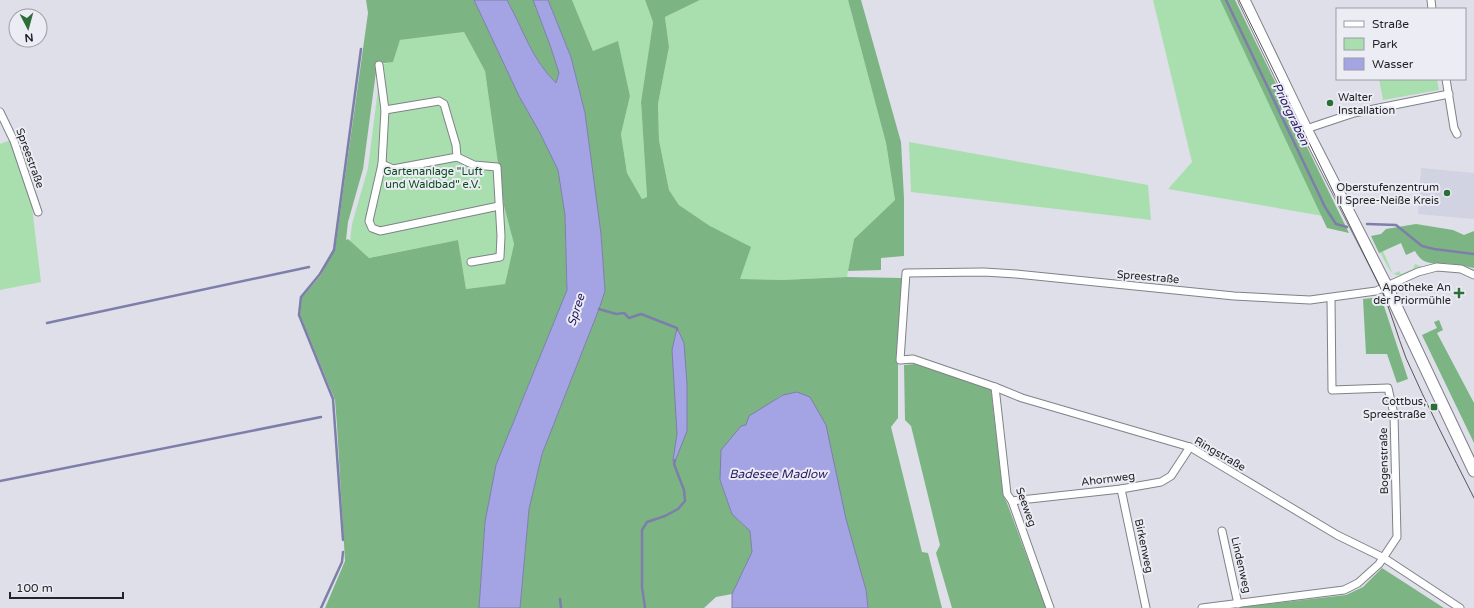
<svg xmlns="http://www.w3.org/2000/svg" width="1474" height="608" font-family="'Varela Round',sans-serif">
<rect width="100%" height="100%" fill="#dedfe8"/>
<polygon fill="#d1d2e2" points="1421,168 1474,173 1474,219 1418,214"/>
<g fill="#a9dfaf">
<polygon points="572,0 645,0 653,22 641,102 647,197 642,199 627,173 621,134 630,96 618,42 593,51"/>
<polygon points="700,0 848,0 886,143 895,200 854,239 847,277 782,280 740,279 710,226 679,205 669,190 659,140 658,104 669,47 665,17"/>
<polygon points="1153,0 1220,0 1323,216 1168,189 1192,162"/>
<polygon points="464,32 485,71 504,206 514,244 505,284 466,289 458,240 368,258 350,241 352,224 368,168 381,65 393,61 400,40"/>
<polygon points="1379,79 1437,79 1439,90 1383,100"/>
<polygon points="11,140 32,207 41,282 0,290 0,144"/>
<polygon points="909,142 1148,185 1151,220 911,192"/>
<path d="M1383,251L1393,274L1399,271L1401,274L1413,269L1415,264L1422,267C1393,279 1395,281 1380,252Z"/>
</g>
<g fill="#7cb583" fill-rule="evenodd">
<path d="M366,0H474L519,96L540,133L558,170L565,215L567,290L496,465L485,522L479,608H325L345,561L337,426L335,400L300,315L302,297L321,275L335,249L368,13ZM464,32L485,71L504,206L514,244L505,284L466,289L458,240L369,258L348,239L346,240L348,222L363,169L362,177L377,64L393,62L400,40Z"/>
<path d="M507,0H533L550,45L559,73L556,83C531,58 524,31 507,0Z"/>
<polygon points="548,0 572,0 593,51 618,41 630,96 621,134 627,173 642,199 647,197 641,102 653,22 645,0 700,0 665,17 669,47 658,104 659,140 669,190 679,205 710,226 751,247 740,279 782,280 847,277 902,278 898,365 898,418 891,427 922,552 928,553 942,608 868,608 866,590 846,519 782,395 769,404 746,426 720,480 732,514 750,531 752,552 732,594 716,597 704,608 520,608 529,509 542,454 599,309 605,291 601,234 585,113 571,57"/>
<polygon points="848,0 861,0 901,142 904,198 904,256 881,258 881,270 848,271 854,239 895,200 886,143"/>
<polygon points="1220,0 1235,0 1349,233 1327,228"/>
<path d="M1416,224L1453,230L1464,235L1474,231V268C1467,267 1459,265 1452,264C1436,262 1424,268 1415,251L1406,255L1401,243L1379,253L1371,236L1381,234L1386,229Z"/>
<polygon points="1381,297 1408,379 1397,383 1387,354 1366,354 1363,299"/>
<polygon points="1439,320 1443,330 1437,333 1474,403 1474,443 1422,335 1437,328 1434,322"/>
<polygon points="915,364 991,389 1003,495 1007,503 1046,608 952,608 936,553 940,545 911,426 905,420 904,365"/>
<polygon points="1382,568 1444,608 1232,608 1346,595 1363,587"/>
</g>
<g fill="#a4a4e4" stroke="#7e7eab">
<path d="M474,0H507C523,29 532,60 556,83L559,73L550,45L533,0H548L571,57L585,113L601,234L605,291L599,309L542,454L529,509L520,608H479L485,522L496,465L567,290L565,215L558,170L540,133L519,96Z"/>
<polygon points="677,328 684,343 687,384 687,431 674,464 673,460 677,434 672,350"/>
<polygon points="797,392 810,397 826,425 846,519 866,590 868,608 732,608 732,594 752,552 750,531 732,514 720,480 721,450 741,426 746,425 749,416 783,395"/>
</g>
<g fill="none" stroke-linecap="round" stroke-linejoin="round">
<g stroke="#7e7eab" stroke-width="2.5">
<polyline points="1226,0 1325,207 1336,224 1347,227"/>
<polyline points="1367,224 1396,225 1422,246 1434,249 1474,254"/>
<polyline points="599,309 616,314 624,313 629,318 641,314 677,328 677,330"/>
<polyline points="47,323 309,267"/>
<polyline points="0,481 321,417"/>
<polyline points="343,540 333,399 299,315 301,297 320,274 334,250 361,49"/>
<polyline points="560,599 561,608"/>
<polyline points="321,608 342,562 343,552"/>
<polyline points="645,608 642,587 642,530 647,522 665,516 678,509 685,501 684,490 674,464 675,460"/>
</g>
<defs>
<g id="street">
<polyline points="1431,0 1432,9"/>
<polyline points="379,65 385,110 382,164 369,221 372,228 380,231 499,206"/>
<polyline points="1446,79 1454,128 1457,134"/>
<polyline points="0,112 14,141 38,212"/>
<polyline points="1306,129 1354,113 1449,94"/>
<polyline points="457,157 474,165 497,167 501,236 500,257 471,262"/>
<polyline points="382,164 393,169 457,157 456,145 444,104 439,101 385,110"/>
<polyline points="995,387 1007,494 1012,501 1050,608"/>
<polyline points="1121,489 1146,608"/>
<polyline points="1012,501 1121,489 1161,482 1171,476 1190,447"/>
<polyline points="1222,531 1238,604"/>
<polyline points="1202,608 1344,590 1358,583 1379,564 1397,537 1394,414 1388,388 1332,390 1331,298"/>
<polyline points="1460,608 1384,558 1337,535 1190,447 1022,398 995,387 913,359 900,360 906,273 984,272 1016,274 1234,296 1310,300 1376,291 1418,272 1437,267 1461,269 1474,275"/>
</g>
<polyline id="primary" points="1244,0 1306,129 1387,287 1474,471"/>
</defs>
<use href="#street" stroke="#808189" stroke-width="9"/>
<use href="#primary" stroke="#808189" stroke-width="13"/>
<use href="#street" stroke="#fff" stroke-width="7"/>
<use href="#primary" stroke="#fff" stroke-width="11"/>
<path stroke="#55555a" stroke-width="1" d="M1239,0L1381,289C1391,311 1397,335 1406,358C1427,406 1451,452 1474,498"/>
</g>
<g fill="#2c6e38" stroke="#ececf5" stroke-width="1.5">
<circle cx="1330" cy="103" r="4"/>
<circle cx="1447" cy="193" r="4"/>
<path d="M1457 287h4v4h4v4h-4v4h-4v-4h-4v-4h4z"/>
<rect x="1430" y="403" width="8" height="8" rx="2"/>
</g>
<g text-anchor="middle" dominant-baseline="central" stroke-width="4" stroke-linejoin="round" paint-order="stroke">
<g font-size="11" fill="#242427" stroke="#ececf5" text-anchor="end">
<text x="1338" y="97" text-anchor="start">Walter<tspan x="1338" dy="13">Installation</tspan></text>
<text x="1439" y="187">Oberstufenzentrum<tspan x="1439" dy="13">II Spree-Neiße Kreis</tspan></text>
<text x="1451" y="287">Apotheke An<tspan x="1451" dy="13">der Priormühle</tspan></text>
<text x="1426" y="401">Cottbus,<tspan x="1426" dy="13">Spreestraße</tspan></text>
</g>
<g font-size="11" fill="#242427" stroke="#ececf5">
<text transform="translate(30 158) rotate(70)">Spreestraße</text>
<text transform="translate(1148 277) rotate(5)">Spreestraße</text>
<text transform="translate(1220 454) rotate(30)">Ringstraße</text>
<text transform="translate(1384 461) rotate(-91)">Bogenstraße</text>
<text transform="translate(1108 479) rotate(-7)">Ahornweg</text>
<text transform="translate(1026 507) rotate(70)">Seeweg</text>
<text transform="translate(1144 546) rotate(78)">Birkenweg</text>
<text transform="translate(1241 565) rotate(77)">Lindenweg</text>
</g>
<g font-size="11" fill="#0c4b1c" stroke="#ececf5">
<text x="433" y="171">Gartenanlage "Luft<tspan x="433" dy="13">und Waldbad" e.V.</tspan></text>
</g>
<g font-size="12" font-style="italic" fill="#271963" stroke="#ececf5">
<text transform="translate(1291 114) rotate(64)">Priorgraben</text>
<text transform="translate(576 310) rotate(-72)">Spree</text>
<text x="778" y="474">Badesee Madlow</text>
</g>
</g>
<rect x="1336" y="8" width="130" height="72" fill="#ececf5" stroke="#9c9ca3"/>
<rect x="1344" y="21" width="20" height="6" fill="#ffffff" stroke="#9c9ca3"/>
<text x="1372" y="28" font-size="12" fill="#242427">Straße</text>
<rect x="1344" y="38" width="20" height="12" fill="#a9dfaf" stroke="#9c9ca3"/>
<text x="1372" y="48" font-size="12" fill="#242427">Park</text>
<rect x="1344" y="58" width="20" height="12" fill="#a4a4e4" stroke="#9c9ca3"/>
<text x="1372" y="68" font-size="12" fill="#242427">Wasser</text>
<g transform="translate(28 28) rotate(174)"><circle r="19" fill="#ececf5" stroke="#9c9ca3"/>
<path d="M0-3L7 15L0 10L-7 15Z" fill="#2c6e38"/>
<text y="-6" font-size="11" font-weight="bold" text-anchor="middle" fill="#242427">N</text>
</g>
<path d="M10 592v6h113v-6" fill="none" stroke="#242427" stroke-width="2"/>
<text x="16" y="592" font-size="12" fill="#242427" stroke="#ececf5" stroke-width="3" paint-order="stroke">100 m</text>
</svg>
